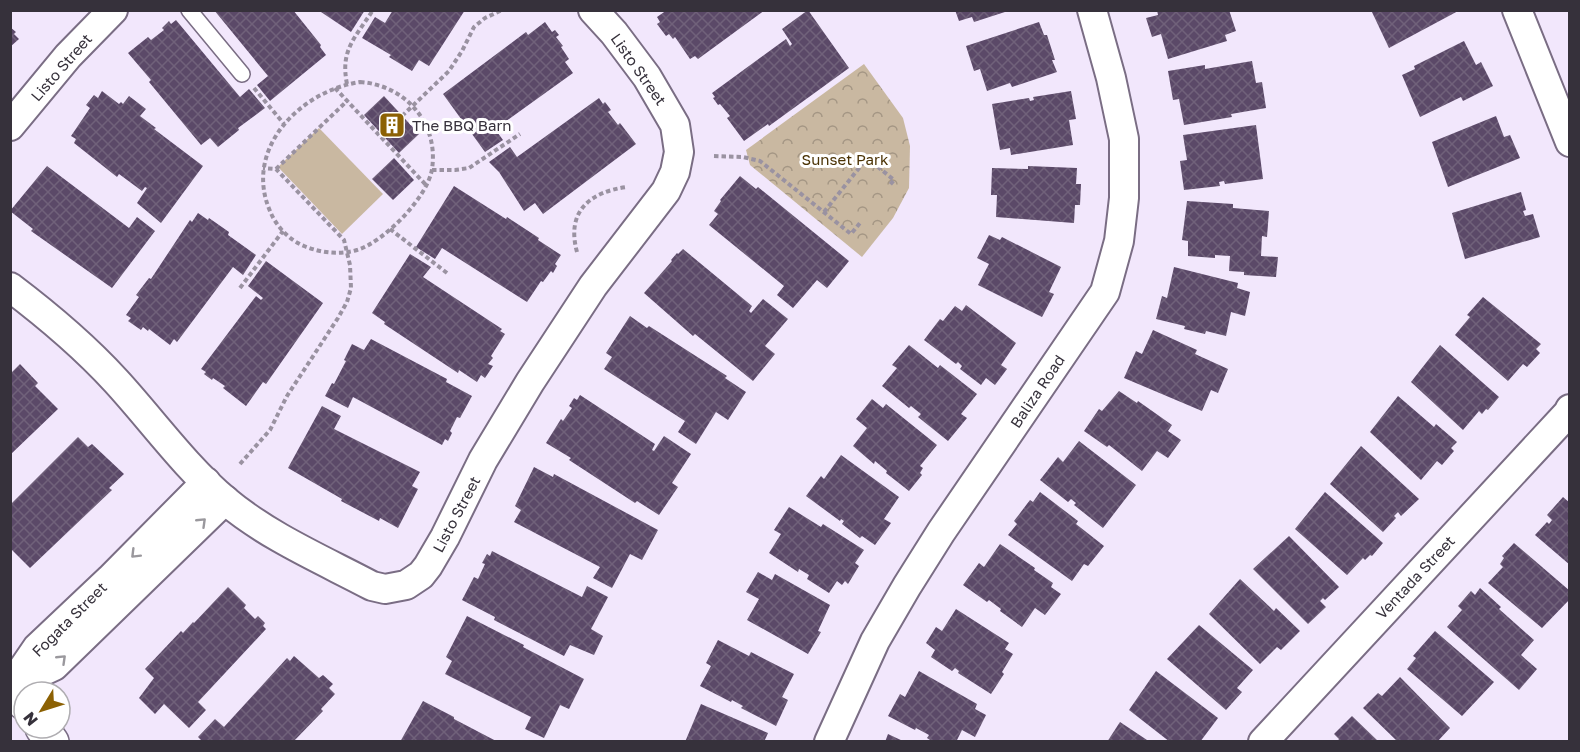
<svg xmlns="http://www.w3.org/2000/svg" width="1580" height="752" font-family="'Golos Text',sans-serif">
<defs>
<pattern id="park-crowns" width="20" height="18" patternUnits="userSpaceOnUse" patternTransform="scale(1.5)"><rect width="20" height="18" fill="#c9b8a1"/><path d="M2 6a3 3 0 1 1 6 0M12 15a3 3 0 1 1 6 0" fill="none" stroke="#a49684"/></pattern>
<pattern id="building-cross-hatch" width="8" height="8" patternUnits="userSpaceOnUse" patternTransform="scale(1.5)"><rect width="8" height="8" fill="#5b4968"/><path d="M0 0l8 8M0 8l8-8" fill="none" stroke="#70617a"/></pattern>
</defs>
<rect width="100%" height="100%" fill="#f2e7fc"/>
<polygon fill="url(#park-crowns)" points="864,64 903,118 910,146 909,188 893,218 862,257 750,165 746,150"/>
<polygon fill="#c9b8a1" points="319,128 383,194 342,234 278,167"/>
<g fill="url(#building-cross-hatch)">
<polygon points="214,10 293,10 321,45 320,47 326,55 270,101 257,85 268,76"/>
<polygon points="318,10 365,10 351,32"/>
<polygon points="393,10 465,10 429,66 419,60 412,71 389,57 391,55 362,38 375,17 385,23"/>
<polygon points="667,10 765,10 698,59 695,56 690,59 675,37 673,39 669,34 666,36 657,24 660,22 657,17"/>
<polygon points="808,10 849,68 769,126 768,124 744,141 727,118 730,116 720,104 718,105 713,98 715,97 712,93 786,39 790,46 792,44 782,29"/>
<polygon points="955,10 1008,10 1008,11 974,22 972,17 959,21"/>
<polygon points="1157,10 1229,10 1236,31 1225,35 1227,41 1168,59 1161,34 1152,37 1146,18 1158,15"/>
<polygon points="1371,10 1460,10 1389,48"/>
<polygon points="176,20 240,97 249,89 265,108 238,128 239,130 218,147 210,138 201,145 149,82 151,80 128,53 148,37 151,40 164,30 162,28 169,21 171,24"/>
<polygon points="545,22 552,32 555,30 559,35 556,37 563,46 561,47 569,59 565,62 573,73 495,129 503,140 485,152 443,94 526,32 528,35"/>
<polygon points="1039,22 1044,35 1047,35 1055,60 1052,60 1057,72 1012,87 1010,83 987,91 980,69 974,71 966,46"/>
<polygon points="10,27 16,32 14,34 19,39 10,47"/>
<polygon points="1464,41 1476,65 1481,62 1493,86 1463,101 1461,97 1420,117 1402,75 1415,69 1414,66"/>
<polygon points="1252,61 1256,83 1262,82 1266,108 1231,114 1232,117 1184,125 1179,99 1173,100 1168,71 1205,65 1205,69"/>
<polygon points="102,91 119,104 121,102 123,104 129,96 146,109 140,116 156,128 154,129 203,166 161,223 137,203 147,188 145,187 142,191 119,174 117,177 74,143 76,139 71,136 90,108 86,105 94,95 98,98"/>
<polygon points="1071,91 1076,119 1069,120 1073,145 1011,155 1010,148 1000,150 992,104 1029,98 1030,101 1034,100 1033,97"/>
<polygon points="384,96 419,134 399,153 364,115"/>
<polygon points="599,98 603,104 605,102 611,110 608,112 618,125 620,123 636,144 543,214 535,203 524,211 499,172 489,162 510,147 517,157"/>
<polygon points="1496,116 1504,137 1510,135 1520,158 1448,187 1432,142"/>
<polygon points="1256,125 1263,179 1225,184 1224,181 1219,182 1220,186 1184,190 1180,161 1187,160 1183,135"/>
<polygon points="394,158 414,180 393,200 372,179"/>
<polygon points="47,166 129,228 137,217 155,231 112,288 31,231 33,229 10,211"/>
<polygon points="1028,166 1077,168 1076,184 1081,184 1080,205 1075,205 1074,223 996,217 997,195 991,195 992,168 1028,169"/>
<polygon points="740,176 756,189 758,187 849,261 827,288 817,280 793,308 777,295 784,286 709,225 718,214 714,211 721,201 720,200"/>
<polygon points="454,186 506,219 507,217 539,238 538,240 561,255 555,264 557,266 553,273 551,271 543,282 541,281 527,302 442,248 435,259 416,247"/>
<polygon points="1521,192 1526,210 1523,211 1525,216 1533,214 1540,237 1465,259 1452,213"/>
<polygon points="1187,201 1233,204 1233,208 1269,211 1267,237 1262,236 1261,256 1278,257 1276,277 1244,275 1244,272 1229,271 1230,256 1215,255 1215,258 1188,256 1188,241 1182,240"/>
<polygon points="198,213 208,220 209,218 229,232 228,235 256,255 243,275 233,267 177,342 174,339 170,345 149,329 148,331 143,327 141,330 128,321 131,318 126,315 139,297 136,295 149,278 151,279 190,220 192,222"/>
<polygon points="989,235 1000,240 1002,237 1061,267 1049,292 1054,294 1042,317 978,285 989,264 977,258"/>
<polygon points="683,249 752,306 749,311 751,313 763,299 788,319 765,346 775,354 753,381 695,334 693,336 644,293 672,261 671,260 677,253 678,254"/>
<polygon points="410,254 431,267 423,277 502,329 500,331 505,334 491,356 493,358 488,364 493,366 485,378 481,375 477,382 459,370 458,373 384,324 385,322 372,313"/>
<polygon points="266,261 323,303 266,384 263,382 246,406 223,388 225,386 213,378 212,380 204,374 206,372 201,369 256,296 261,300 263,298 248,286"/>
<polygon points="1174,267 1238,283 1237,288 1250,292 1245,316 1231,312 1226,336 1206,331 1205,334 1184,329 1185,326 1156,319 1162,296 1167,298"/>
<polygon points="1483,297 1541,344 1536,349 1540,353 1527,367 1523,364 1508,381 1455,335 1470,317 1467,315"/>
<polygon points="966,305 1016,343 1001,365 1007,369 995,385 986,378 981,385 960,369 962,366 958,362 956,364 924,340 940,319 943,321 955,306 962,311"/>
<polygon points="630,316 647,328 649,326 727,376 725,378 746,392 728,420 716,412 696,444 678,432 685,421 604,369 612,357 606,353"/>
<polygon points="1153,330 1197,350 1195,354 1228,369 1218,393 1211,390 1202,411 1124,378 1136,351 1142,354"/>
<polygon points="371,339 447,379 446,382 472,396 460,418 457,417 450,431 452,433 448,441 445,439 442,445 353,397 348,408 325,396 332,383 334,384 346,361 344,360 352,344 364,350"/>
<polygon points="909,345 938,368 940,365 977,394 961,414 967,418 948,441 918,417 921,414 911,406 909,408 882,386 897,368 892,365"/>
<polygon points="1440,345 1499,397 1488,410 1486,409 1482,414 1479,411 1463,430 1411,382"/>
<polygon points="20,364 38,383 35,386 58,409 10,455 10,374"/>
<polygon points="1119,391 1137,403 1138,401 1172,425 1168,431 1181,440 1168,458 1157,451 1142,471 1109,445 1107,447 1084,431 1099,409 1102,411"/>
<polygon points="580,395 655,444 652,450 654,451 664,436 691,454 672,483 678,487 659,515 637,501 635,503 569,460 571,458 546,443 561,419 563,421 572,408 569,406 574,398 577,400"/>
<polygon points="1398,396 1434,427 1436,424 1457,442 1451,448 1454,451 1442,465 1437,461 1421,480 1370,432"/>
<polygon points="872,399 883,408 886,404 937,445 920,466 923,468 920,473 922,475 909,491 886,473 887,471 875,461 874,464 853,446 867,428 856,419"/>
<polygon points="322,406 341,416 334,429 420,472 412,486 418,489 398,528 380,518 379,521 341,501 342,499 288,468"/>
<polygon points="78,437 88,447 92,444 124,474 109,488 112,490 30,568 10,548 12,538 10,536 10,505"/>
<polygon points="1079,441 1136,485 1103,528 1074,505 1076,503 1071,499 1068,502 1040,480 1058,457 1063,462"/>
<polygon points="1361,446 1419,499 1401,516 1398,512 1394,516 1396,518 1383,532 1330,484"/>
<polygon points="841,455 899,497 884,519 891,523 875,545 862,536 860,538 842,524 844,521 841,519 840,521 806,496 821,476 824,479"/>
<polygon points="534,467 553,477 554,474 658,530 642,560 630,554 612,588 593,578 600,567 514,522 521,510 515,506"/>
<polygon points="1040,492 1078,521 1076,524 1104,546 1088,566 1084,564 1072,581 1008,535 1017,524 1014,521 1030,500 1033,502"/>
<polygon points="1325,492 1383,543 1372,556 1370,555 1365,560 1363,558 1347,575 1295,529"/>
<polygon points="1563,497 1570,503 1570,565 1535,535 1547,522 1549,524 1552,520 1547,515"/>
<polygon points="789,507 821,527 823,524 864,550 855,563 859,566 848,584 845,581 842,585 837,581 829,593 807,579 809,575 799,569 798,572 769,553 781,534 774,530"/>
<polygon points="1289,536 1339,587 1325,600 1323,598 1320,601 1326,607 1308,624 1253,569"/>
<polygon points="1514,543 1570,591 1570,599 1542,628 1488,583 1503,567 1500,564 1504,558 1502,556"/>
<polygon points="1000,544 1035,568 1034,570 1053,583 1051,587 1061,594 1045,615 1035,608 1022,627 1000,611 1001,609 989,600 987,602 963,585 979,563 984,567"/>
<polygon points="492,551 582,597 587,586 608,597 591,629 603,636 594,655 570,645 564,656 494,620 495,617 462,600 474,577 478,579 485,564 482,563 487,554 490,556"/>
<polygon points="758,572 772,580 775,574 830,605 818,631 821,632 808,654 747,620 759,599 746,592"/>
<polygon points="1240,579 1274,611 1276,608 1300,631 1281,650 1277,647 1260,664 1209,614"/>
<polygon points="228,587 246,605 244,608 255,619 258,616 265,623 263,626 266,629 198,702 206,710 189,728 164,704 155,714 139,698 154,678 145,669 181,631 183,633 193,622 194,623"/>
<polygon points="1480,588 1501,607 1499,609 1534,640 1521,655 1537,669 1519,690 1447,627 1462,610 1458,606 1471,591 1475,595"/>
<polygon points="956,609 1009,643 1005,649 1013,654 1002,672 1004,674 991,694 958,673 959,671 955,668 952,671 931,657 935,650 926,643 936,627 942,631"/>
<polygon points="467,616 524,645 523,647 584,679 569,709 560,705 544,738 525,729 531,717 445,674 452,661 446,657"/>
<polygon points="1199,625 1253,670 1237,688 1242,692 1226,710 1167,659"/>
<polygon points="1435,631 1494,682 1462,716 1407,669 1416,658 1413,656"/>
<polygon points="718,640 749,656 751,652 794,674 782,697 788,700 776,726 741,708 743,706 732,700 731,702 700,686 711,666 706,663"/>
<polygon points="294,656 319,678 323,675 333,684 329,688 335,694 321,709 323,711 293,742 291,740 203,742 198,737 215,719 224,727 287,658 290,661"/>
<polygon points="919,671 977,704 975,709 986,715 975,737 962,730 956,742 933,742 927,738 929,735 916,728 915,730 888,716 900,694 905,697"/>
<polygon points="1156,671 1218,718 1200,742 1170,742 1129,710"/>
<polygon points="1400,677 1450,728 1437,742 1398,742 1363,708 1378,693 1382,696"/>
<polygon points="423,701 454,717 454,719 498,742 400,742"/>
<polygon points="701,704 768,733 764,742 685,742"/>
<polygon points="1352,716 1379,742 1337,742 1339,739 1334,734"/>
<polygon points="1120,722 1150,742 1107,742"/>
<polygon points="888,734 905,742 885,742"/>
</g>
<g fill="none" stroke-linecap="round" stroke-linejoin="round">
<defs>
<polyline id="lane" points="189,10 242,74"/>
<g id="street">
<polyline points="1517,10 1570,142"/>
<polyline points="10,126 68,56 113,10"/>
<path d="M10,287C47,315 84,346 116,381C151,419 186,468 226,501C269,537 323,560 372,586L385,589L406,585L421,575L428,566L445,537L483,460L530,382L593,286L666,191L675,172L679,152L675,125L647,77L614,33L593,10"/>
<polyline points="11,686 54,666 225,500"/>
<polyline points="11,686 37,648 110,579 206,482"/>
<polyline points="829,742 875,641 907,586 941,532 1105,292 1119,241 1124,198 1124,139 1111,78 1092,10"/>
<polyline points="1263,742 1568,413 1570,409"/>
</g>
<g id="secondary">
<polyline points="10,685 24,703"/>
<polyline points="42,728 52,742"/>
</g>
</defs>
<use href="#lane" stroke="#7a6d84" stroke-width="18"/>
<use href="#street" stroke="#7a6d84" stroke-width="32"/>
<use href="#secondary" stroke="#7a6d84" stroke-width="36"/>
<g stroke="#9a92a1" stroke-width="4" stroke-dasharray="4.5 3" stroke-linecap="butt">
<path d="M360,82C405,85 439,123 432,169C428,197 384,242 357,250C339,255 321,253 304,246C289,240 276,226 270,211C243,149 300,91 360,82Z"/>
<path d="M347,84C340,50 355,38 373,10"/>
<polyline points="254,88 284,124"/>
<polyline points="335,88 426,185"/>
<polyline points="402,116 449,71 462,51 474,27 485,18 502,10"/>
<polyline points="714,156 743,157 760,161 851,234 860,223"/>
<polyline points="276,169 347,101"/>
<polyline points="432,170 455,170 469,168 520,134"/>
<polyline points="824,212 867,158 894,180 889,186"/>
<polyline points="390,229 447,273"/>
<path d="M577,252C566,212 589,192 627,187"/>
<polyline points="240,288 283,231"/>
<polyline points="240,464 270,430 287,396 338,318 347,302 351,288 350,265 344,240 276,169 263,168"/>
</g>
<use href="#lane" stroke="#fff" stroke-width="15"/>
<use href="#street" stroke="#fff" stroke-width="28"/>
<use href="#secondary" stroke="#fff" stroke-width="33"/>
</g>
<defs><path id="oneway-chevron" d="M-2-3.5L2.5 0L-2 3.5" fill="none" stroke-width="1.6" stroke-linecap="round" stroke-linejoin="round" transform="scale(1.5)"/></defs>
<g stroke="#9a989d">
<use href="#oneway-chevron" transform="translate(202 522) rotate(-44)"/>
<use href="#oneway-chevron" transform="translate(135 554) rotate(135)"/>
<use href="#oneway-chevron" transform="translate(62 659) rotate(-44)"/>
</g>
<defs>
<symbol id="building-square" viewBox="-11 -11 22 22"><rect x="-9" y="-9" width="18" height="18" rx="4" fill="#8c6104" stroke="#fff"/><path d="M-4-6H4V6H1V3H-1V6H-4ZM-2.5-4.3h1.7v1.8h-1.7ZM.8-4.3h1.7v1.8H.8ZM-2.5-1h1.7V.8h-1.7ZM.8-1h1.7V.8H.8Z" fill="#fff"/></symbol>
</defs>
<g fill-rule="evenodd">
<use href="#building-square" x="377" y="110" width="30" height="30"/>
</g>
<g text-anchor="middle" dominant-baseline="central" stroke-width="6" stroke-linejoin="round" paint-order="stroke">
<g font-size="15" fill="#36313b" stroke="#fff">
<text transform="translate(61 67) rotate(-49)">Listo Street</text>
<text transform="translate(639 69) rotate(55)">Listo Street</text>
<text transform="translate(1037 391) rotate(-56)">Baliza Road</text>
<text transform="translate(456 514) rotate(-62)">Listo Street</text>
<text transform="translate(1415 577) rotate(-47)">Ventada Street</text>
<text transform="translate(69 619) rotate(-45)">Fogata Street</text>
</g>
<g font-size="15" fill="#36313b" stroke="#fff" text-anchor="start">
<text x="412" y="125">The BBQ Barn</text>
</g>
<g font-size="15" fill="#4b3305" stroke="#fff">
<text x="845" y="159">Sunset Park</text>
</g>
</g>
<rect width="1580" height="752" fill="none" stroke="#36313b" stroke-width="24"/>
<g transform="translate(42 710) rotate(232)"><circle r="28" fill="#ffffff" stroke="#afadb1" stroke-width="1.5"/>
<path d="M0-4.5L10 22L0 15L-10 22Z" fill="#8c6104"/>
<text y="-9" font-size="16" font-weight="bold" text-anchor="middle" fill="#36313b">N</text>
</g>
</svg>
